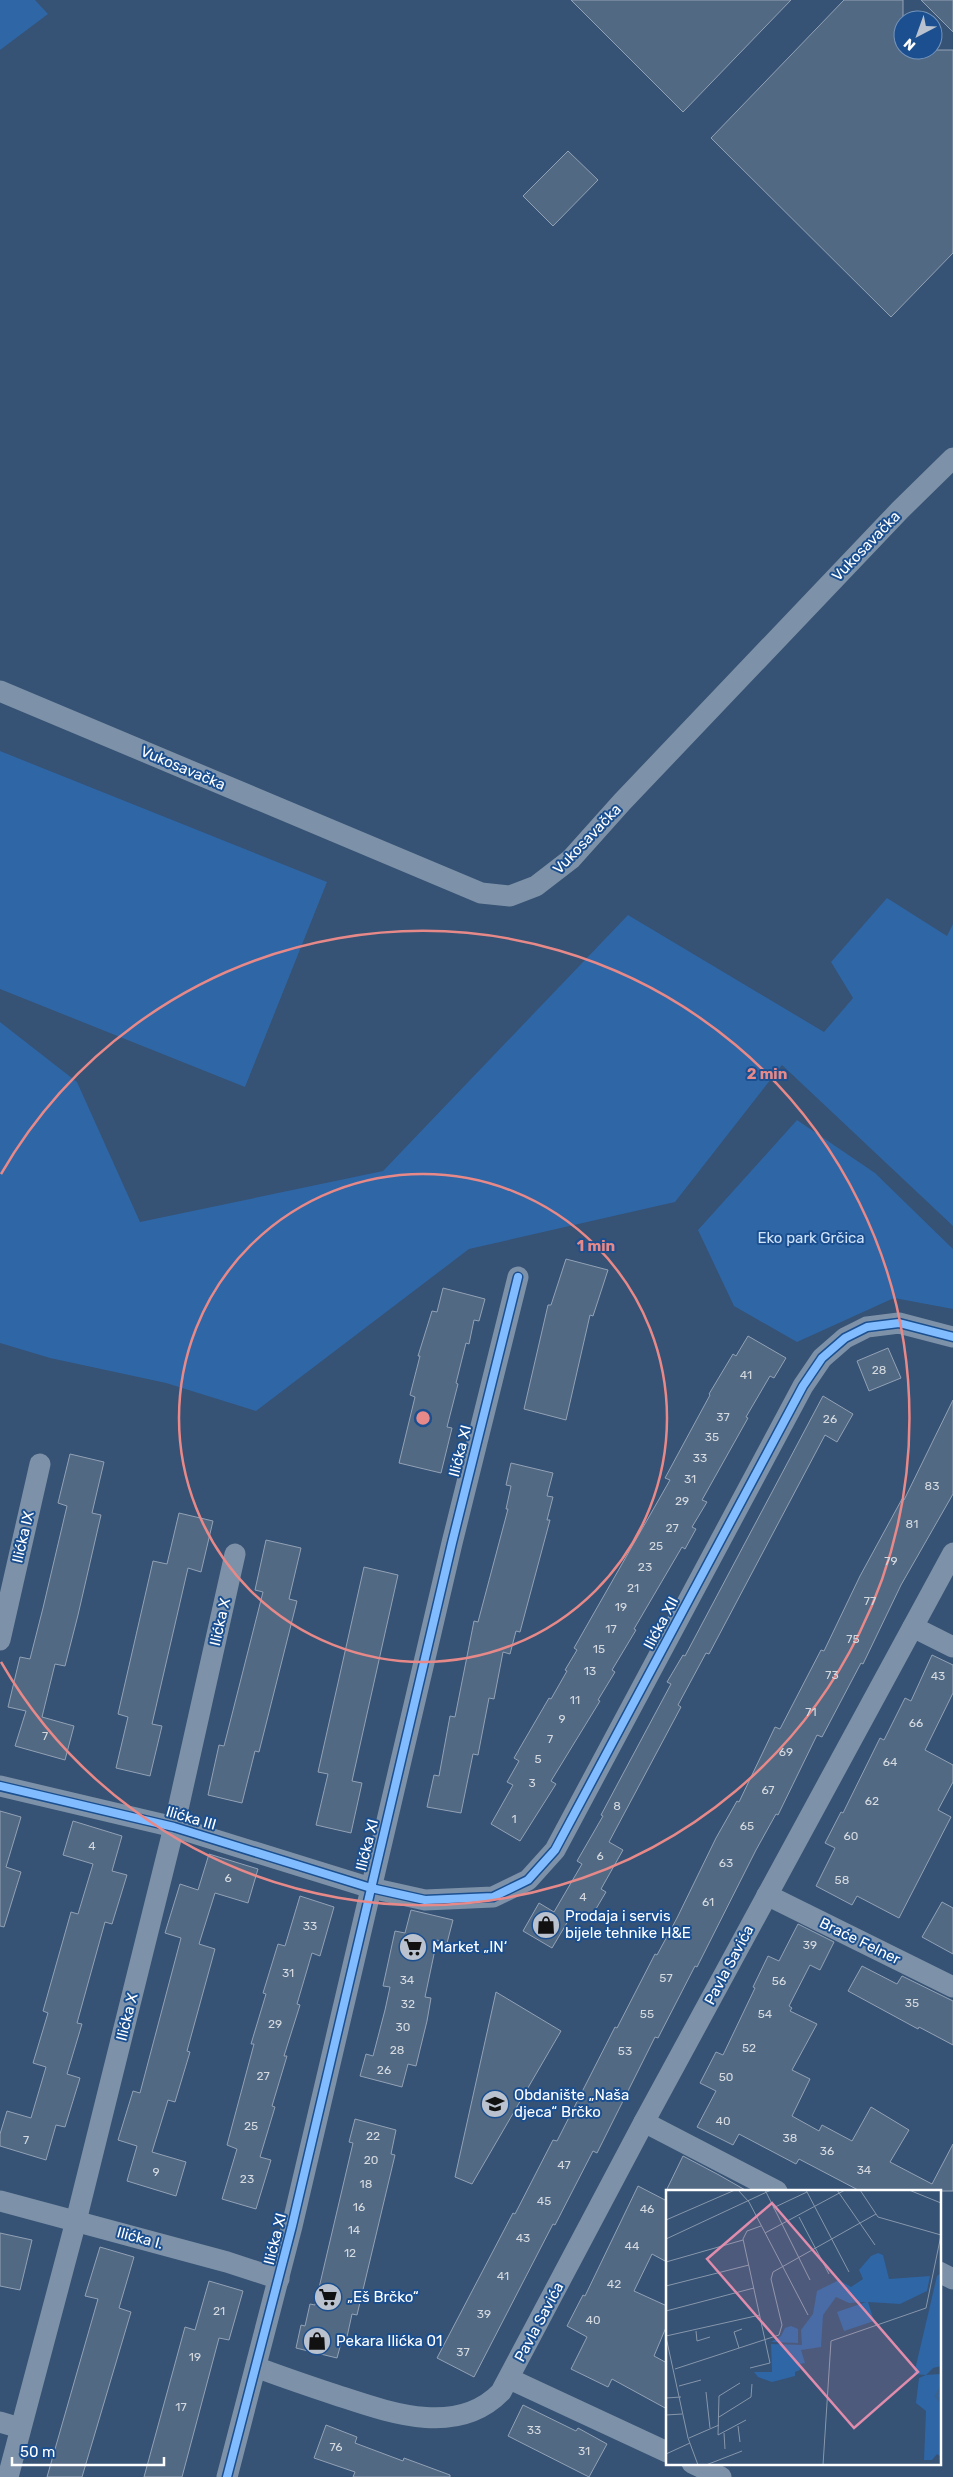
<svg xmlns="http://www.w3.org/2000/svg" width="953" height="2477" font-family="Rubik,sans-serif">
<rect width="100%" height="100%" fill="#365274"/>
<g fill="#2f66a5">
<polygon points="0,0 35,0 48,14 0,50"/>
<polygon points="0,751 327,882 245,1087 0,989"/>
<polygon points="887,898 947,936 953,924 953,1226 782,1065 675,1202 469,1249 256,1411 166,1383 50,1358 0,1343 0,1022 77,1082 140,1222 383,1171 628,915 824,1032 853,998 831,962"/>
<polygon points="797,1120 875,1173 953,1249 953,1309 894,1298 797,1342 734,1306 698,1230"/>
</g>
<g fill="#526984" stroke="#92a2b6">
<polygon points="571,0 791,0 683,112"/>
<polygon points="844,0 903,0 903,50 953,50 953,253 891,317 711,138"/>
<polygon points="921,0 953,0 953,32"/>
<polygon points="568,151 598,180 553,226 523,196"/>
<polygon points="566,1259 608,1270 593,1316 590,1315 566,1420 524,1409 548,1305 551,1305"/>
<polygon points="443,1288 485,1299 479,1321 474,1320 469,1344 466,1343 456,1383 458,1384 447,1427 452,1428 441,1473 399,1463 415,1397 410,1395 420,1356 418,1356 432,1311 437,1312"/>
<polygon points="748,1336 786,1358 774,1378 770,1376 746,1417 748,1418 702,1500 707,1502 692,1527 696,1529 685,1549 682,1547 634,1629 636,1630 612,1670 615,1672 598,1700 600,1701 551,1781 556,1784 520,1841 491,1824 513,1785 507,1782 519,1761 514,1758 549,1698 551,1699 567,1671 565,1670 577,1650 574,1648 670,1480 665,1478 710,1395 709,1394 733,1354 736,1356"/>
<polygon points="888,1348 901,1378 869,1391 857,1361"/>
<polygon points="823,1396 853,1414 837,1442 825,1435 709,1654 706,1653 678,1705 681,1707 609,1842 623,1850 601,1889 606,1892 590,1919 574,1911 552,1948 523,1931 539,1903 554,1912 582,1864 577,1861 603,1816 601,1815 671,1684 667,1682 683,1655 685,1656"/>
<polygon points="953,1400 953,1494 901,1585 863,1664 861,1663 822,1737 817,1735 778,1815 776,1814 756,1850 697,1967 695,1966 658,2038 655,2037 597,2153 593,2151 555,2225 553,2224 474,2377 437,2358 513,2213 515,2214 553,2140 557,2141 615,2027 617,2028 655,1954 657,1955 677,1918 716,1838 737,1801 739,1802 775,1727 780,1729 821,1650 824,1651 860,1576 902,1499 904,1500"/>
<polygon points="70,1454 104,1462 92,1513 101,1515 78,1615 65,1666 55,1664 42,1717 74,1726 65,1760 15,1746 26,1711 8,1707 20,1657 30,1659 43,1608 67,1506 58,1503"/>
<polygon points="511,1463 553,1473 547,1496 553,1497 547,1520 550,1520 520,1632 516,1631 510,1654 503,1652 494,1699 489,1698 478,1755 473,1754 461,1813 427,1807 434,1775 439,1776 450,1716 455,1717 474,1621 478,1622 508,1509 506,1509 511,1486 506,1485"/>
<polygon points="179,1513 213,1521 201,1572 188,1568 152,1724 162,1726 150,1776 116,1768 128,1717 118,1714 153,1561 167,1564"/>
<polygon points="266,1540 301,1548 289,1599 297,1601 259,1752 255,1751 242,1803 208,1795 219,1745 224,1746 263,1592 255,1590"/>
<polygon points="364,1567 398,1575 352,1781 362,1783 351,1833 316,1825 328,1774 318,1772"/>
<polygon points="932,1655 953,1665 953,1693 925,1750 953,1765 953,1782 938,1810 951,1817 899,1918 857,1896 852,1905 816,1886 835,1848 825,1843 841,1812 843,1813 880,1738 884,1740 905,1698 911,1701"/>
<polygon points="0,1811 21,1817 6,1867 21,1872 4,1927 0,1926"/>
<polygon points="73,1821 122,1836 112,1871 127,1875 112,1924 105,1922 77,2023 82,2024 67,2074 80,2078 65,2127 56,2125 46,2160 0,2146 0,2134 7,2111 31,2118 46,2067 33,2063 48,2013 43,2011 71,1912 78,1914 93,1864 63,1855"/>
<polygon points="209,1854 258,1869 248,1903 215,1893 199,1944 215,1949 187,2051 190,2052 175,2102 168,2100 152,2152 186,2162 176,2196 127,2181 137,2146 118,2140 133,2091 140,2093 181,1938 165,1933 180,1884 198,1890"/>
<polygon points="300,1896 334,1907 320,1956 312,1953 297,2004 300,2005 284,2056 287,2056 272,2106 275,2107 260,2157 271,2160 256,2209 222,2199 237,2149 227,2145 254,2044 251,2044 266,1994 263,1993 278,1944 285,1946"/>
<polygon points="942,1902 953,1908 953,1954 922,1937"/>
<polygon points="411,1910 453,1920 447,1943 437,1940 425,1997 431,1998 427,2021 416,2066 408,2064 402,2087 360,2076 366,2054 373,2056 385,2010 390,1987 383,1986 395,1931 405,1933"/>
<polygon points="798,1924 834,1942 820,1970 810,1965 789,2006 792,2008 790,2011 817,2024 792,2070 810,2079 792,2116 819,2131 822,2125 852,2141 871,2107 909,2130 890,2162 932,2184 953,2144 953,2191 860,2191 799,2159 796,2164 739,2134 733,2145 697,2127 716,2091 700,2083 716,2052 723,2055 755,1988 753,1987 768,1956 779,1961"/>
<polygon points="862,1966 897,1984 902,1976 953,2001 953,2045 919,2027 918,2029 848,1991"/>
<polygon points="496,1992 561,2031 472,2184 455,2177"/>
<polygon points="355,2119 396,2130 391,2154 395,2155 357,2315 352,2314 347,2337 343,2336 337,2358 296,2348 301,2325 305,2326 310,2304 315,2305 353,2143 349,2142"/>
<polygon points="683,2156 719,2175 747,2191 666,2191"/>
<polygon points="638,2186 667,2201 667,2262 652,2254 634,2291 667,2306 667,2325 654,2356 667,2363 667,2409 612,2379 608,2387 571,2369 587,2337 567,2326 583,2295 585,2296"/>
<polygon points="0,2233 32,2240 20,2290 0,2286"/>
<polygon points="100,2247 134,2257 119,2308 131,2312 82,2477 47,2477 98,2299 85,2296"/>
<polygon points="209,2281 243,2291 229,2340 219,2338 182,2477 144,2477 185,2327 195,2330"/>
<polygon points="523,2405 576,2431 578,2428 607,2444 589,2477 508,2436"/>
<polygon points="326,2425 357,2437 355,2443 403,2461 404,2458 450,2475 450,2477 353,2477 355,2472 314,2458"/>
</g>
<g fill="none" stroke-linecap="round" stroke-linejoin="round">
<g stroke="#7d92a8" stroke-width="21">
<polyline points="0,691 481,893 510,896 536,886 571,859 622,802 900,510 953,458"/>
<polyline points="913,1627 953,1647"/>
<polyline points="0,1640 40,1464"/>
<polyline points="0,1786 174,1827 371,1888 425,1900 493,1897 528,1880 555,1850 803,1386 822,1358 845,1338 867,1327 899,1323 953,1337"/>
<polyline points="767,1895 953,1987"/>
<polyline points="644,2122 777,2191"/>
<polyline points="0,2201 227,2262 279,2279"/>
<polyline points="939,2272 953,2279"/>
<path d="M256,2367C282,2377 309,2386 336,2395C388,2412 456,2438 501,2392L644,2122L953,1553"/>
<polyline points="510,2379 667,2452"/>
<polyline points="0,2422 20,2428"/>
<polyline points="692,2463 721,2477"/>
<polyline points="8,2477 76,2221 174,1827 235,1554"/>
<polyline points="227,2477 292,2226 452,1543 518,1277"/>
</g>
<defs>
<g id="cycleway">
<polyline points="0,1786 174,1827 371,1888 425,1900 493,1897 528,1880 555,1850 803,1386 822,1358 845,1338 867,1327 899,1323 953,1337"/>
<polyline points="227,2477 292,2226 452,1543 518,1277"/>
</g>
</defs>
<use href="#cycleway" stroke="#1b4f8f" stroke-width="11"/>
<use href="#cycleway" stroke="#80bcff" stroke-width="8"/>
</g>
<g fill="none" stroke="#e88989" stroke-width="2.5">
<circle cx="423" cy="1418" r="244"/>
<path d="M1 1174A487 487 0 1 1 1 1662"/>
</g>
<defs>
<symbol id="shop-disc" viewBox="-11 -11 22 22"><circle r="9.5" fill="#b9c2ce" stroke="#1b4f8f"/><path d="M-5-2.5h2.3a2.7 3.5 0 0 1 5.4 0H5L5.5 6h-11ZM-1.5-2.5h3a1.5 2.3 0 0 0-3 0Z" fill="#111"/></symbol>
<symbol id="supermarket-disc" viewBox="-11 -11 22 22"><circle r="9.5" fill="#b9c2ce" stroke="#1b4f8f"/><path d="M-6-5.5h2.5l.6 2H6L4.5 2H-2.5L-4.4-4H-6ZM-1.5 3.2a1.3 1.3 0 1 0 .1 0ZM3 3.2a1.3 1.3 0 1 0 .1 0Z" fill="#111"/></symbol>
<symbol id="school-disc" viewBox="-11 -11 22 22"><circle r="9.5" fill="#b9c2ce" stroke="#1b4f8f"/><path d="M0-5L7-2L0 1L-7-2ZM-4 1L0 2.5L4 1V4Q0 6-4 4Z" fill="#111"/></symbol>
</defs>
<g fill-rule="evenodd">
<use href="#shop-disc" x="530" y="1909" width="32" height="32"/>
<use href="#supermarket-disc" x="397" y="1931" width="32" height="32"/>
<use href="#school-disc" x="479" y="2088" width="32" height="32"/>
<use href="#supermarket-disc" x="312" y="2281" width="32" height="32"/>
<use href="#shop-disc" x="301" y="2325" width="32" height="32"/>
</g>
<g text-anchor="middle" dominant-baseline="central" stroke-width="4" stroke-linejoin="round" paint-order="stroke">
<g font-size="12" fill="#d4dae0">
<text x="879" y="1370">28</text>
<text x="746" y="1375">41</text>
<text x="723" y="1417">37</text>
<text x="830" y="1419">26</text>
<text x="712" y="1437">35</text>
<text x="700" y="1458">33</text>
<text x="690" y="1479">31</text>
<text x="932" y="1486">83</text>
<text x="682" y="1501">29</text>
<text x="912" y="1524">81</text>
<text x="672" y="1528">27</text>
<text x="656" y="1546">25</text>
<text x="891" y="1561">79</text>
<text x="645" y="1567">23</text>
<text x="633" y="1588">21</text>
<text x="870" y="1601">77</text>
<text x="621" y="1607">19</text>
<text x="611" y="1629">17</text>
<text x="853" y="1639">75</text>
<text x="599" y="1649">15</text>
<text x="590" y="1671">13</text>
<text x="832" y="1675">73</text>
<text x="938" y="1676">43</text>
<text x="575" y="1700">11</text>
<text x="811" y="1712">71</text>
<text x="562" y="1719">9</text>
<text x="916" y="1723">66</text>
<text x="45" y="1736">7</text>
<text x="550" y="1739">7</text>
<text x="786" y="1752">69</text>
<text x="538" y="1759">5</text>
<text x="890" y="1762">64</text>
<text x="532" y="1783">3</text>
<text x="768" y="1790">67</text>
<text x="872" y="1801">62</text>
<text x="617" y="1806">8</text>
<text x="514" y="1819">1</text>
<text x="747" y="1826">65</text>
<text x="851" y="1836">60</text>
<text x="92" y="1846">4</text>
<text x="600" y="1856">6</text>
<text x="726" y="1863">63</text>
<text x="228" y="1878">6</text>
<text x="842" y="1880">58</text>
<text x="583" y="1897">4</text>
<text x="708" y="1902">61</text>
<text x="310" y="1926">33</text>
<text x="810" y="1945">39</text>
<text x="288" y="1973">31</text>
<text x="666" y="1978">57</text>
<text x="407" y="1980">34</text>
<text x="779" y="1981">56</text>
<text x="912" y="2003">35</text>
<text x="408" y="2004">32</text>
<text x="647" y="2014">55</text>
<text x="765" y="2014">54</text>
<text x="275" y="2024">29</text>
<text x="403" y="2027">30</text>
<text x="749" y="2048">52</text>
<text x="397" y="2050">28</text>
<text x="625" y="2051">53</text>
<text x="384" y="2070">26</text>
<text x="263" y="2076">27</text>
<text x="726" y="2077">50</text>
<text x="723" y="2121">40</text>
<text x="251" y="2126">25</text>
<text x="373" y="2136">22</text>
<text x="790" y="2138">38</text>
<text x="26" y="2140">7</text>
<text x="827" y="2151">36</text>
<text x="371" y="2160">20</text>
<text x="564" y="2165">47</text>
<text x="864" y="2170">34</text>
<text x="156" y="2172">9</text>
<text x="247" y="2179">23</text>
<text x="366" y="2184">18</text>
<text x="544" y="2201">45</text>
<text x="359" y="2207">16</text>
<text x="647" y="2209">46</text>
<text x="354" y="2230">14</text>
<text x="523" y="2238">43</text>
<text x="632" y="2246">44</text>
<text x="350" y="2253">12</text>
<text x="503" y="2276">41</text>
<text x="614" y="2284">42</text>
<text x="219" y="2311">21</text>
<text x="484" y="2314">39</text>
<text x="593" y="2320">40</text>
<text x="463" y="2352">37</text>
<text x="195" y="2357">19</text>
<text x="181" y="2407">17</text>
<text x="534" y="2430">33</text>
<text x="336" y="2447">76</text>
<text x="584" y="2451">31</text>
</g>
<g font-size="15" fill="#fff" stroke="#1b4f8f">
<text transform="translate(866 546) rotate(-46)">Vukosavačka</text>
<text transform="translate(183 768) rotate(23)">Vukosavačka</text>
<text transform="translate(587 839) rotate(-46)">Vukosavačka</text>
<text transform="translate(460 1451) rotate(-76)">Ilićka XI</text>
<text transform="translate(23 1537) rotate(-77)">Ilićka IX</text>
<text transform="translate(220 1622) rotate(-77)">Ilićka X</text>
<text transform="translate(661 1623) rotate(-62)">Ilićka XII</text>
<text transform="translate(191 1818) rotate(16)">Ilićka III</text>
<text transform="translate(367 1845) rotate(-76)">Ilićka XI</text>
<text transform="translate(860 1941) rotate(26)">Braće Felner</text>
<text transform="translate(729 1965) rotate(-62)">Pavla Savića</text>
<text transform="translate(127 2017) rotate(-76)">Ilićka X</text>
<text transform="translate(140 2238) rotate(15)">Ilićka I.</text>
<text transform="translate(275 2239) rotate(-76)">Ilićka XI</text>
<text transform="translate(539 2322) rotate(-62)">Pavla Savića</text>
</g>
<g font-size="15" fill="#cfe3fa" stroke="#1b4f8f">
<text x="811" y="1238">Eko park Grčica</text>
</g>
<g font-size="15" fill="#fff" stroke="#1b4f8f" text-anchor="start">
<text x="565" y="1916">Prodaja i servis<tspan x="565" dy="17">bijele tehnike H&amp;E</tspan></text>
<text x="432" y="1947">Market „IN‘</text>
<text x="514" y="2095">Obdanište „Naša<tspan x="514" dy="17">djeca“ Brčko</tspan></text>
<text x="347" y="2297">„Eš Brčko“</text>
<text x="336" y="2341">Pekara Ilićka 01</text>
</g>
</g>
<g transform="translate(666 2190)">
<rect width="275" height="275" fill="#365274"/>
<path d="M212,63L217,65L223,89L264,86L261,101L234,114L202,112L208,131L178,141L171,122L200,112L183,113L170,107L157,125L155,157L135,160L139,173L133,174L134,180L129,182V186L106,192L92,187L88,182H106L105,154L136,155L135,140L147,124L151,101L173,90L185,97L197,89L193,80L205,66ZM275,83V176L267,178L260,185L275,184V267L271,264L266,270H258L260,221L250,213L253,188L260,185L248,184L271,86ZM125,136L132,139V153L105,152L115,146L119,138Z" fill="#2f66a5"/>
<path fill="none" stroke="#3b618d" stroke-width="2.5" d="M275,197L270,206L275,212"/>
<path fill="none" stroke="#8697ac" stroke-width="1" d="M72,0L83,12L142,125M99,0L144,90M140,0L183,82M171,0L209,55M243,0L275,13M107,18L141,2M133,27L163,84M0,30L69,0M99,43L179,0M0,49L105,0M0,72L77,50M0,96L83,75M0,121L88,98M30,141L31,151L44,147M0,146L94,125M0,147L22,248L32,275M73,158L68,142L76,139M84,178L104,173L77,49L81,41L95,36M9,179L113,145L116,135L105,89L107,82L210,24M74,193L53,206L52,245L80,230M13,196L35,190M40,202L44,238M0,208L15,207M0,225L16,224M53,227L85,207L86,194M72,236L74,252M58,243L59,259M23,248L53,235M0,264L24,253M40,275L76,261M157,275L165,151L260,118L275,45L212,27L194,0"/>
<path fill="#e08cad" fill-opacity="0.15" stroke="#e08cad" stroke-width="2.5" d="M106,13L252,182L188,238L41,69Z"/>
<rect width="275" height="275" fill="none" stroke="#fff" stroke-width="2.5"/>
</g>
<circle cx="423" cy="1418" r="8" fill="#e88989" stroke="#1b4f8f" stroke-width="2.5"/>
<g font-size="15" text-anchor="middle" font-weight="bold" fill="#e88989" stroke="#1b4f8f" stroke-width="4" stroke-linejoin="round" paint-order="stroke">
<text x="767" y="1079">2 min</text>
<text x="596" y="1251">1 min</text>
</g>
<g transform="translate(918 35) rotate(221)"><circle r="24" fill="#1b4f8f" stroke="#7695bc"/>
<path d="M0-4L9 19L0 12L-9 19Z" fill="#b9c2ce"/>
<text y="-8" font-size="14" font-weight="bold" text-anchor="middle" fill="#ffffff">N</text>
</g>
<path d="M12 2457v8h152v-8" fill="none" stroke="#ffffff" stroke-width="2.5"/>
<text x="20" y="2457" font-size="15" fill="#ffffff" stroke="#1b4f8f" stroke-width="4" paint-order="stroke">50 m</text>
</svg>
